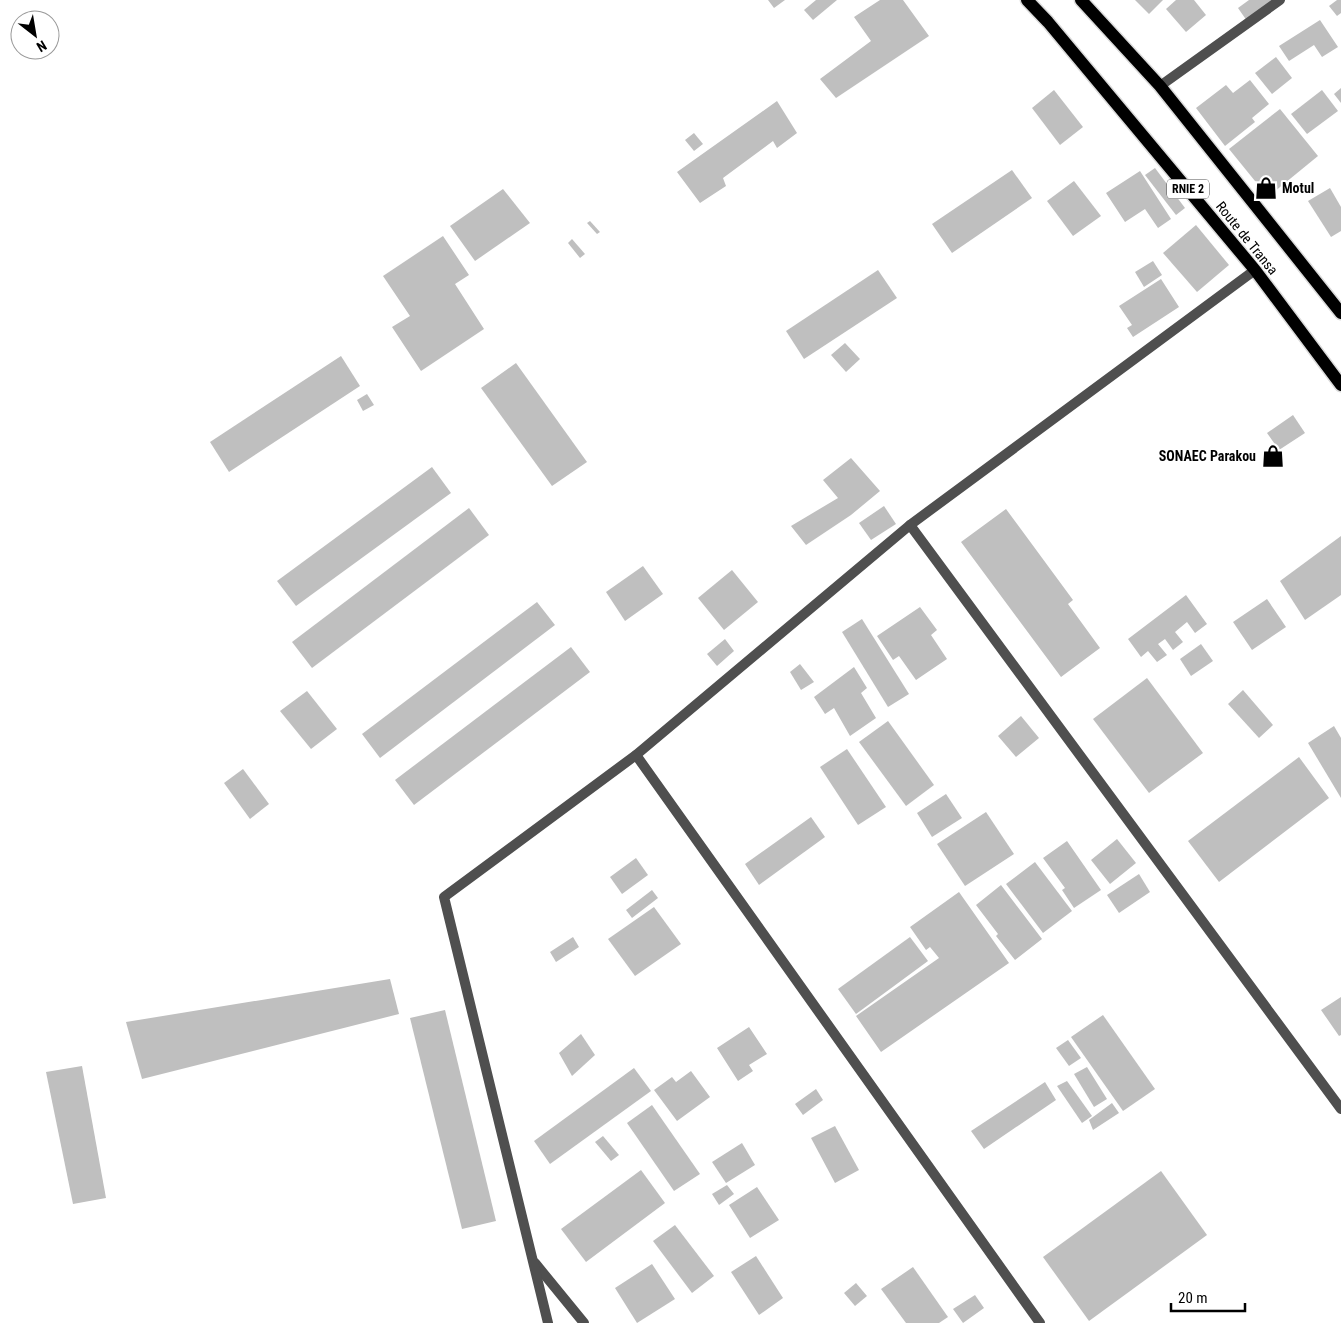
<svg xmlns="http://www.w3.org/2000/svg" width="1341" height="1323" font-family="'Roboto Condensed',sans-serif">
<rect width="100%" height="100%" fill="#fff"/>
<g fill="#bfbfbf">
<polygon points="768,0 785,0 774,8"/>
<polygon points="816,0 837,0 813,20 804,10"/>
<polygon points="880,0 903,0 929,36 836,98 820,79 871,41 854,17"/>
<polygon points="1135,0 1163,0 1149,14"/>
<polygon points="1176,0 1194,0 1206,15 1186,32 1166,9"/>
<polygon points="1249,0 1277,0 1247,21 1238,8"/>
<polygon points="1337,0 1341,0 1341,13 1337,16 1329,6"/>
<polygon points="1320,20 1338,47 1322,57 1314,45 1289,61 1279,46"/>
<polygon points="1276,57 1292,78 1272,94 1255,73"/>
<polygon points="1250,80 1269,104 1252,118 1255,122 1225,146 1196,108 1226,85 1233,93"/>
<polygon points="1341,88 1341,103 1334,94"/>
<polygon points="1054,90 1083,127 1060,145 1032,108"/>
<polygon points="1322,90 1338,111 1307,134 1291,114"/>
<polygon points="777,101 797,133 777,148 773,141 723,178 726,186 700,203 677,172"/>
<polygon points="1280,109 1318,156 1268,197 1229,149"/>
<polygon points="694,133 703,144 694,151 685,140"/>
<polygon points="1155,168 1185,208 1176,215 1145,175"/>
<polygon points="1012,170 1032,198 952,253 932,224"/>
<polygon points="1140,171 1171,219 1158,228 1145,209 1125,222 1106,193"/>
<polygon points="1074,181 1101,216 1073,236 1047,201"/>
<polygon points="1330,188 1341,207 1341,231 1331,237 1308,201"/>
<polygon points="503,189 530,223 475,261 450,226"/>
<polygon points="590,221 600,232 597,234 587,223"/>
<polygon points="1196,225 1229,265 1197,292 1163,253"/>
<polygon points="443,236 469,275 455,284 484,329 421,371 392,327 410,316 383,276"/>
<polygon points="572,239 585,254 580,258 568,243"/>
<polygon points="1153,261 1162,275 1144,287 1135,272"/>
<polygon points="878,270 897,298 804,359 786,331"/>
<polygon points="1161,279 1179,307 1133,337 1127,328 1132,325 1119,306"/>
<polygon points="845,343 860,359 846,372 831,355"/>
<polygon points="341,356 360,386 229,472 210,442"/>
<polygon points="516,363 587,462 552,486 481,388"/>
<polygon points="367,394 374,405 363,411 357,400"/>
<polygon points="1293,415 1305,433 1279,450 1267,433"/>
<polygon points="851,458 880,491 851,515 806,545 791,526 838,498 823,480"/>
<polygon points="432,467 451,493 296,606 277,581"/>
<polygon points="884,506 896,524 871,540 859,523"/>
<polygon points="469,508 489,535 312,668 292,642"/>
<polygon points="1006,509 1073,600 1068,604 1100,648 1061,677 961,542"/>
<polygon points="1341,536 1341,595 1305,620 1280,581"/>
<polygon points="643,566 663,594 625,621 606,592"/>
<polygon points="732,570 758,602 724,630 698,598"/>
<polygon points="1186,595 1207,624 1195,633 1187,622 1175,632 1183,642 1173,650 1165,639 1158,644 1167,655 1157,662 1148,651 1141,657 1128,639"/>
<polygon points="1267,599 1286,627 1252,650 1233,622"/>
<polygon points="537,602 555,625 380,758 362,734"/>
<polygon points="920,607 937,630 931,635 947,659 916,680 899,656 893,660 877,636"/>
<polygon points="862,619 909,694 888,707 842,632"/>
<polygon points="725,639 734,651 717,666 707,654"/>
<polygon points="1201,644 1213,661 1191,676 1180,659"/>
<polygon points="571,647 590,672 414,805 395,780"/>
<polygon points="800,664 814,682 801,690 790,672"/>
<polygon points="854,667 867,688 861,693 876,718 850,736 834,708 825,714 814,697"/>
<polygon points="1147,678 1203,753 1149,793 1093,719"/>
<polygon points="1243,690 1273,725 1259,738 1228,704"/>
<polygon points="307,691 337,729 311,749 280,711"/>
<polygon points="1021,716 1039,738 1016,757 998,736"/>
<polygon points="888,721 934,785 906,806 859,742"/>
<polygon points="1334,726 1341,738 1341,798 1308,743"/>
<polygon points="847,749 886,807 858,825 820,767"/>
<polygon points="1299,757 1329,798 1219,882 1188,841"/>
<polygon points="243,769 269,804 250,819 224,783"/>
<polygon points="946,794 962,818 932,837 917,813"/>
<polygon points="986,812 1014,854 965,886 937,844"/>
<polygon points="811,817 825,837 759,885 745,864"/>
<polygon points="1117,839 1136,863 1110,884 1091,860"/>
<polygon points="1067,841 1101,890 1074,908 1062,890 1065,888 1043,858"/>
<polygon points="636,858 648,875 622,894 610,877"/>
<polygon points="1035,862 1072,911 1043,933 1006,884"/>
<polygon points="1139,874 1150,892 1119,913 1107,895"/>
<polygon points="1001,885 1042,939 1015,960 996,936 998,934 976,905"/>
<polygon points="652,890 658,898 632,918 626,910"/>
<polygon points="959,892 1009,963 881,1052 856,1016 939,958 930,947 926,950 910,927"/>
<polygon points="654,907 681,944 635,976 608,939"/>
<polygon points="573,937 579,947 556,962 550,952"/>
<polygon points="910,937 928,961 856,1014 838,989"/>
<polygon points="390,979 399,1014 142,1079 126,1022"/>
<polygon points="1341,997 1341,1035 1339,1036 1321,1010"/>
<polygon points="445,1010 496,1221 462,1229 410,1018"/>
<polygon points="1103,1015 1155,1089 1123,1111 1071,1037"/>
<polygon points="749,1027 767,1054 749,1065 753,1071 738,1081 717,1048"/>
<polygon points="581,1034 595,1055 572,1076 559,1053"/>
<polygon points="1068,1040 1081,1058 1069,1066 1056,1048"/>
<polygon points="82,1066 106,1198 73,1204 46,1072"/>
<polygon points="1087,1067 1107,1099 1094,1107 1074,1074"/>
<polygon points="634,1068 651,1091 550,1164 534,1141"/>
<polygon points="691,1071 710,1097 677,1121 654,1090 672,1077 676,1082"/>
<polygon points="1067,1081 1092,1116 1082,1123 1057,1086"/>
<polygon points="1045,1082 1056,1100 984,1149 971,1131"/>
<polygon points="816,1089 823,1100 803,1115 795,1104"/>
<polygon points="1112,1103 1119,1113 1093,1130 1089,1120"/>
<polygon points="652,1105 700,1174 674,1191 627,1123"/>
<polygon points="835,1126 859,1170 835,1183 811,1138"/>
<polygon points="603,1136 619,1155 611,1161 595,1142"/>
<polygon points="742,1143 755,1165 726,1183 712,1162"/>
<polygon points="641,1170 665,1203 586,1262 561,1229"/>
<polygon points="1161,1171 1207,1235 1089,1321 1043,1257"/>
<polygon points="727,1185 734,1194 719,1205 712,1194"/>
<polygon points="757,1187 779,1220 750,1238 729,1205"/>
<polygon points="675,1225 714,1276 692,1293 653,1241"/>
<polygon points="756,1256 783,1298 759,1315 731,1272"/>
<polygon points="652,1264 675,1299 637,1323 615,1288"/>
<polygon points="913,1267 948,1317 939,1323 906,1323 881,1289"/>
<polygon points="856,1283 867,1296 855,1306 844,1293"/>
<polygon points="975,1295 984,1308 963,1323 953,1309"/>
</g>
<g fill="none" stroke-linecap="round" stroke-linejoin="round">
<defs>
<g id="primary">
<polyline points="1027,0 1048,22 1255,270 1341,385"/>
<polyline points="1081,0 1160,86 1341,313"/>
</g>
</defs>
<use href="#primary" stroke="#dbdbdb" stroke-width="15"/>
<g stroke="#4f4f4f" stroke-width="10">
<polyline points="1160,86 1280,0"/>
<polyline points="910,525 1341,1109"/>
<polyline points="636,755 1040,1323"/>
<polyline points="535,1263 584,1323"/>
<polyline points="548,1323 444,897 636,755 910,525 1255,270"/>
</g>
<use href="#primary" stroke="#000" stroke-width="12"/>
</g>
<defs>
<symbol id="shop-bare" viewBox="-9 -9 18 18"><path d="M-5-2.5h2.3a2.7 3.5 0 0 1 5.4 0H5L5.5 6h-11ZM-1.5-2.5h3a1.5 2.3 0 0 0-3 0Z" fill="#000" stroke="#fff" stroke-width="2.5" paint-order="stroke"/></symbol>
</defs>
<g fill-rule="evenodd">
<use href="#shop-bare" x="1250" y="172" width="32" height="32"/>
<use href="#shop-bare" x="1257" y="440" width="32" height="32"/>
</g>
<g text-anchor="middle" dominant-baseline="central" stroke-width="4" stroke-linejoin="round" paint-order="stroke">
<rect fill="#fff" stroke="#4c4c4c" stroke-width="1" x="1167" y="179.5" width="42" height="19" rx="4"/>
<g font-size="12" font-weight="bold" fill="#000">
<text x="1188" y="189">RNIE 2</text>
</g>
<g font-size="14" font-weight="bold" fill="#000" stroke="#fff" text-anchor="start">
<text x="1282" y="188">Motul</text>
<text x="1256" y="456" text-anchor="end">SONAEC Parakou</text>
</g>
<g font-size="14" fill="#000" stroke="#fff">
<text transform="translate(1247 238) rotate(51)">Route de Transa</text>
</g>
</g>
<g transform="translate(35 35) rotate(149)"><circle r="24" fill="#ffffff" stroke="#999999"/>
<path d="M0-4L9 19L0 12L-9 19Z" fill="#000000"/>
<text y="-8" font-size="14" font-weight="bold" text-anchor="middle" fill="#000000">N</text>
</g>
<path d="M1171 1303v8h74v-8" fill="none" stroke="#000000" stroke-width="2.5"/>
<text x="1178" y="1303" font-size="15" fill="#000000" stroke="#ffffff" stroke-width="4" paint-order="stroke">20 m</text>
</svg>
